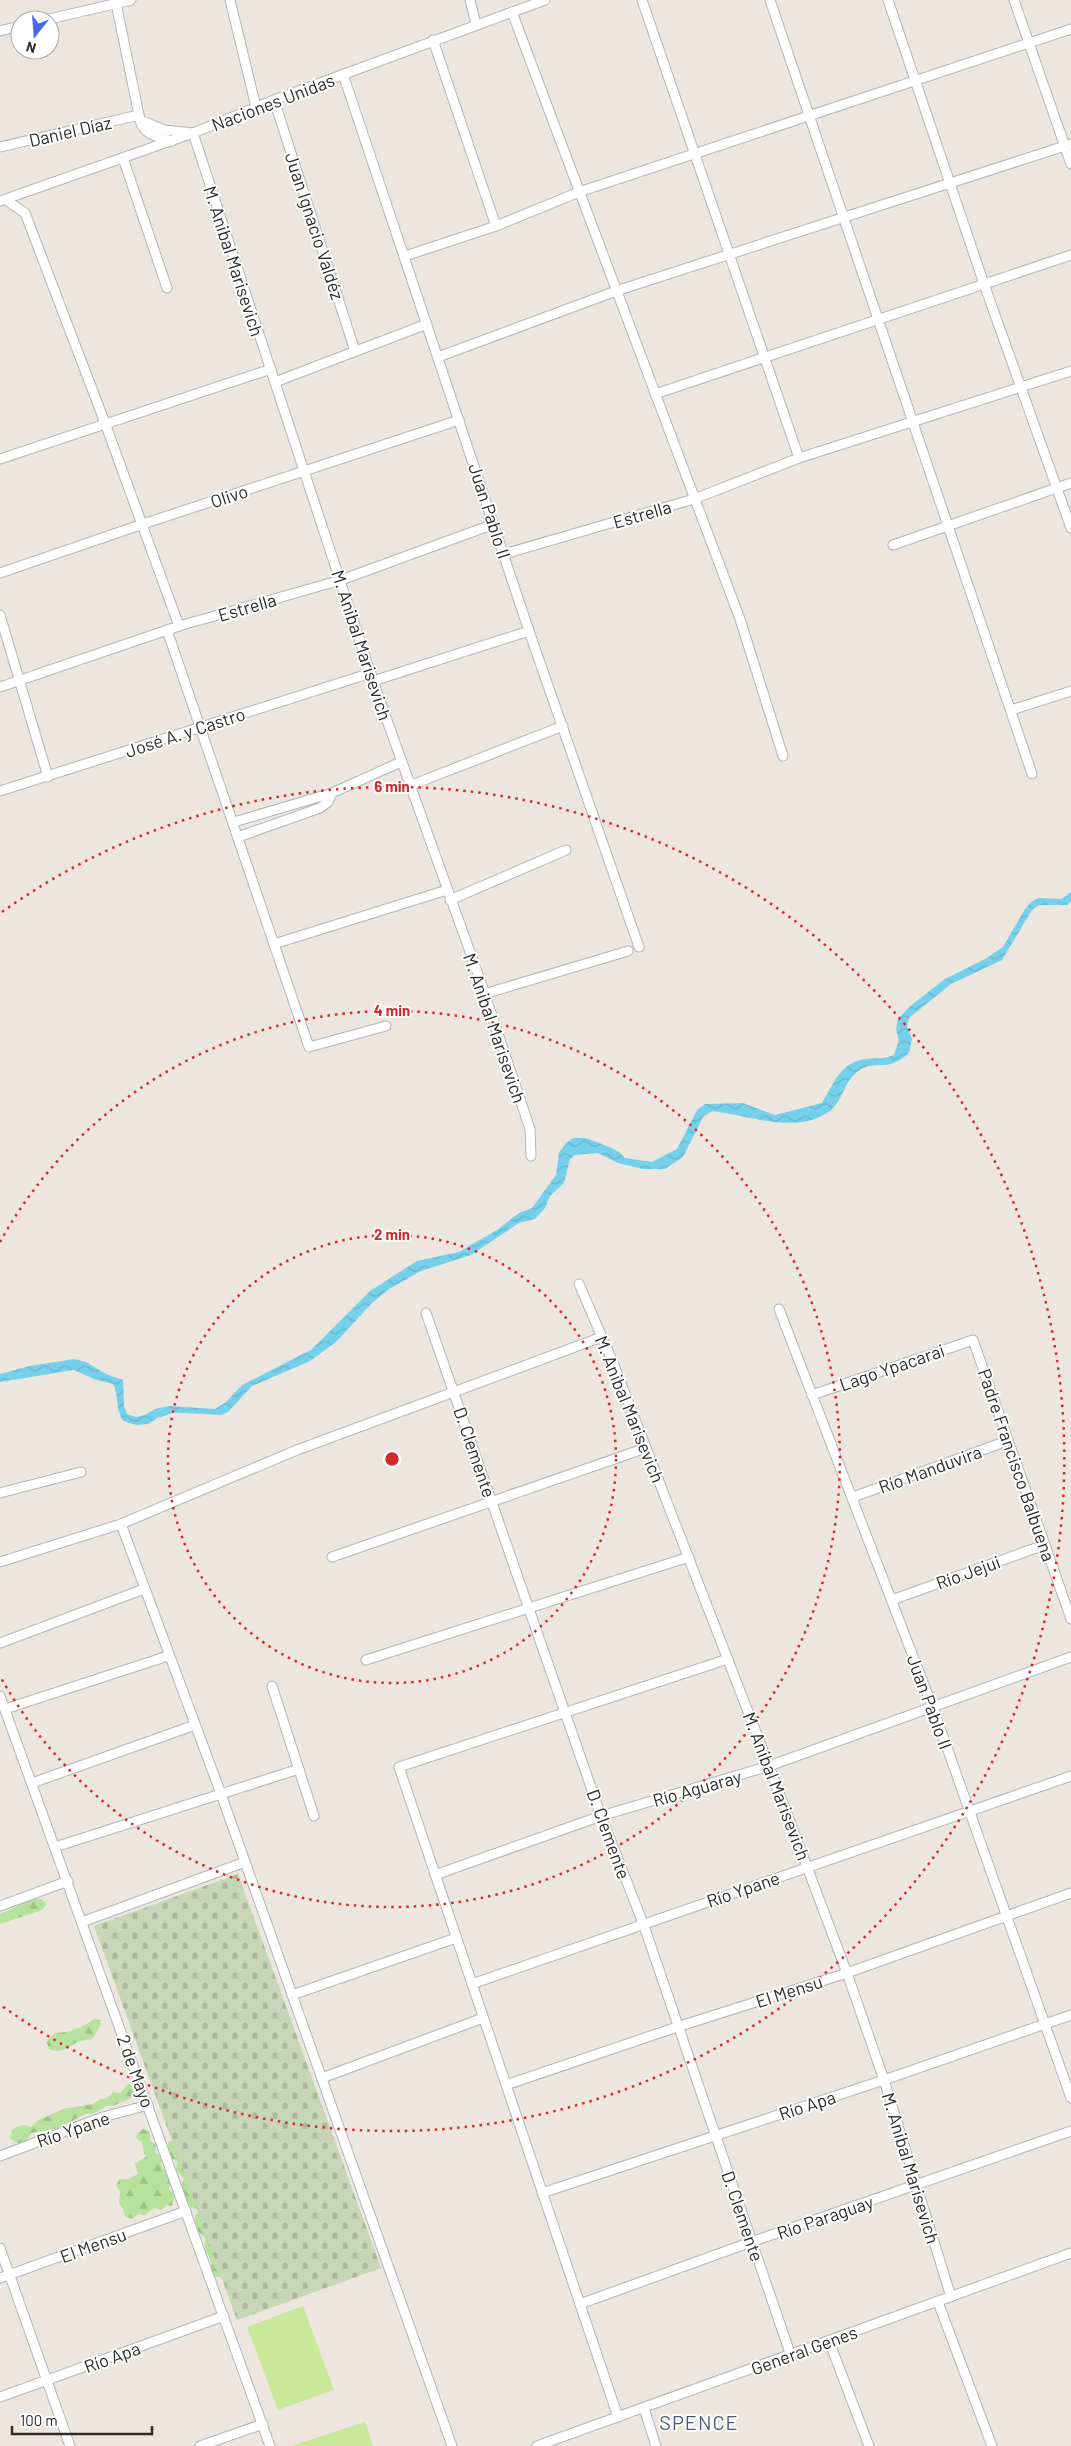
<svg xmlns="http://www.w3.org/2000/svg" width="1071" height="2446" font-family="Barlow,sans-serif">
<defs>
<pattern id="forest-firs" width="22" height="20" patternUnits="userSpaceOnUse" patternTransform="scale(1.25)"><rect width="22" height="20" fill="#b6e29d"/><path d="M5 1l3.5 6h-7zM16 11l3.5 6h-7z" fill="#9dc287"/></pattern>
<pattern id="cemetery-stones" width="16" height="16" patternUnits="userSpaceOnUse" patternTransform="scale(1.25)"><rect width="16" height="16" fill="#c7d6b6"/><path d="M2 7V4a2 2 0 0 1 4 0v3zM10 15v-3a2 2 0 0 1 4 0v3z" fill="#abb89d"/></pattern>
<pattern id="water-waves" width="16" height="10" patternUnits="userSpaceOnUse" patternTransform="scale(1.25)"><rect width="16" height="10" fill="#75d0eb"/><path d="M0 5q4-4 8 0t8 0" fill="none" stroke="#65b3ca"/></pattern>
</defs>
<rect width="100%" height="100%" fill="#ede6de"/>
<g fill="url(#forest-firs)">
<polygon points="32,1899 41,1899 47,1904 42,1910 0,1924 0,1914"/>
<path d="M94,2019L100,2020L101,2024L93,2038C88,2041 81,2040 77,2042C67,2048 61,2054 49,2049L47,2043C50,2030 64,2034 73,2030C81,2027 88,2024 94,2019Z"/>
<path d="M128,2084L134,2086L137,2093L135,2096L113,2106H106L95,2113L83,2115L59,2128L31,2133L25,2143H17L10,2138L12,2130C18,2126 24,2123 30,2127L39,2120L63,2109L93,2104L100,2099L107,2098L113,2092L120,2093Z"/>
<path d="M143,2129L150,2132V2140L156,2145L155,2152L162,2158L161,2165C166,2171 172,2182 169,2190L175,2195L172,2206L166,2205L162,2210L154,2208L145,2215L138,2214L132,2219L125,2216L123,2209L119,2204L120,2192L116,2185L120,2179H128L138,2174L135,2164L147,2156L144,2153L142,2142L136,2138L137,2134Z"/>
<polygon points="175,2139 197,2209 190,2207 180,2189 184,2178 176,2170 177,2161 172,2159 166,2150 169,2142"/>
<path d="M200,2211L223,2278L213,2276C211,2271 212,2268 211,2263C208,2250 204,2255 205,2238L195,2228V2216Z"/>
</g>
<polygon fill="url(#cemetery-stones)" points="238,1874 381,2268 237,2320 94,1926"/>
<g fill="#c9e899">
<polygon points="303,2306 334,2390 278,2410 247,2327"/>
<polygon points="365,2422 373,2446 291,2446"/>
</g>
<path fill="url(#water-waves)" d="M1071,892V901L1067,905H1039L1032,910L1002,960L951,984L909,1018L907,1026L912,1039L909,1053C902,1059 895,1064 885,1065C878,1065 869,1065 863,1068C844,1078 844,1099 831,1110C799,1136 748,1115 712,1111L703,1117L683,1157L665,1169H643L618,1163L598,1153L575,1155L570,1159L564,1183L550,1196L545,1208L535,1219L519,1223L471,1255L421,1271L389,1289L372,1303L336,1342L310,1361L252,1386L228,1412L221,1415L166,1412L148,1424L137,1425L123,1421C115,1408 119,1394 113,1384L94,1379L74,1370L0,1382V1374L30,1366L74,1359L86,1362L106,1374L123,1380L124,1406L127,1414L136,1417L145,1415L155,1409L169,1406L215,1409L226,1402L242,1385L311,1350L370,1291L417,1261L459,1252L497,1230L519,1213L532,1208L556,1175L559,1153L566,1143L573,1138H585L597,1142L618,1151L625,1158L652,1162L677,1149L697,1110L705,1104L743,1103L775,1115L822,1103C834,1083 841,1061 867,1059C877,1058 885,1059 894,1055L899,1040L896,1030L898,1019L909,1007L945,979L985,959L1003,947L1025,909L1031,902L1038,898L1061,899Z"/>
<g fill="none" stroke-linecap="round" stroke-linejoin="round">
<polyline stroke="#75d0eb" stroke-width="2.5" points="160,1416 171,1412"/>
<defs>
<g id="minor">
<polyline points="230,0 256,107"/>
<polyline points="470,0 476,24"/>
<polyline points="642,0 799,458"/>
<polyline points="770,0 1032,774"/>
<polyline points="888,0 984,284 1071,528"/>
<polyline points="1014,0 1071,164"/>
<polyline points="116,3 140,120 164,130 193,133 373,681 480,980 530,1129 531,1156"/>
<polyline points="512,12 740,619 783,756"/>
<polyline points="45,20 131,0"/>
<polyline points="0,31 20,26"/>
<polyline points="433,40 496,226"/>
<polyline points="343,74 529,631 639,947"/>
<polyline points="274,100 355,351"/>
<path d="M140,120C143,135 159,137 172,141"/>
<polyline points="0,147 139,115"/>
<polyline points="123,158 167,288"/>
<polyline points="6,200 25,213 105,423 179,626"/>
<polyline points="0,201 193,133 274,100 545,0"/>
<polyline points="405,256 496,226 579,192 1071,29"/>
<polyline points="438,357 616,291 1071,144"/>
<polyline points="275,382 427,324"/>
<polyline points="655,394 1071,255"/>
<polyline points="0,459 271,369"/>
<polyline points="893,545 1071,483"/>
<polyline points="504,554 694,499 799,458 1071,371"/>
<polyline points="0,573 143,524 459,420"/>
<polyline points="0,615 48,777"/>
<polyline points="167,630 309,1047 386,1026"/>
<polyline points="373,681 529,631"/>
<polyline points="0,687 179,626 341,580 494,524"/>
<polyline points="1011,710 1071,691"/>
<polyline points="409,786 563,726"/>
<polyline points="0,791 371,673"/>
<polyline points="332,793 401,762"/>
<polyline points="234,822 332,793 328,802 320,808 238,837"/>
<polyline points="450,900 566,850"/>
<polyline points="274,944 447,890"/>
<polyline points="484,994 628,951"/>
<polyline points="579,1284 614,1365 769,1766 847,1973 884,2080 951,2297"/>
<polyline points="779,1309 933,1708 1071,2098"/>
<polyline points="426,1313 601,1816 643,1923 791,2356"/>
<polyline points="812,1395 973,1340 1071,1619"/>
<polyline points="0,1493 81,1472"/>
<polyline points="853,1497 1007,1441"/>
<polyline points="121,1524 221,1794 452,2446"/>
<polyline points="332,1557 646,1448"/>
<polyline points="0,1562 121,1524 297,1450 602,1337"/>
<polyline points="892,1600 1044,1545"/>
<polyline points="0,1643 144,1589"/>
<polyline points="366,1660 689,1557"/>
<polyline points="272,1686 314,1816"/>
<polyline points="0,1696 270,2446"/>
<polyline points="5,1709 168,1656"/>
<polyline points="32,1783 195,1725"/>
<polyline points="55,1847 299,1769"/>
<polyline points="435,1875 601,1816 769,1766 1071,1657"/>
<polyline points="0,1906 68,1881"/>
<polyline points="82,1922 245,1862"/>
<polyline points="472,1984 1071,1776"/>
<polyline points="292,1995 456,1938"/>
<polyline points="322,2078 483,2018"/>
<polyline points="506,2085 677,2027 847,1973 1071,1893"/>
<polyline points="0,2156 103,2117 148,2105"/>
<polyline points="542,2193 884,2080 1071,2015"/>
<polyline points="0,2248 70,2446"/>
<polyline points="0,2278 186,2211"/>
<polyline points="938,2302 992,2446"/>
<polyline points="580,2304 751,2242 1071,2131"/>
<polyline points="829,2341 869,2446"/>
<polyline points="0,2397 224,2316"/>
<polyline points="644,2408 656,2446"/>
<polyline points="618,2417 399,1767 728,1659"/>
<polyline points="200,2446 263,2424"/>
<polyline points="537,2446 1071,2253"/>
</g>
</defs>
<use href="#minor" stroke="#b2b5bf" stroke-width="11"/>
<use href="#minor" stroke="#fff" stroke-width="9"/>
</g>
<g fill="none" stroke="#d62828" stroke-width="2.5" stroke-dasharray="2.5 5">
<circle cx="392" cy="1459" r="224"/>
<path d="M0 1242A448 448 0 1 1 0 1676"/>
<path d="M2 912A672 672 0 1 1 2 2006"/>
</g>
<g text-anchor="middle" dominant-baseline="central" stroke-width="4" stroke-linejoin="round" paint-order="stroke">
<g font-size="18" fill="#2c2c2c" stroke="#fff">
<text transform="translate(273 102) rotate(-21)">Naciones Unidas</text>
<text transform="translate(70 131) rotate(-13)">Daniel Díaz</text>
<text transform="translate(315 226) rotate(72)">Juan Ignacio Valdéz</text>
<text transform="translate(234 261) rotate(72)">M. Anibal Marisevich</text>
<text transform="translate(229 496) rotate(-18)">Olivo</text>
<text transform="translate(490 511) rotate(72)">Juan Pablo II</text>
<text transform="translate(642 514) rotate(-16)">Estrella</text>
<text transform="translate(247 607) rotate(-16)">Estrella</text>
<text transform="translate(362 645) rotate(72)">M. Anibal Marisevich</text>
<text transform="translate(185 732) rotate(-18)">José A. y Castro</text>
<text transform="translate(495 1028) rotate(71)">M. Anibal Marisevich</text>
<text transform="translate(892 1367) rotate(-19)">Lago Ypacarai</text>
<text transform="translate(630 1409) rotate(68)">M. Anibal Marisevich</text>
<text transform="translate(475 1452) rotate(71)">D. Clemente</text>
<text transform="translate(1017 1465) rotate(71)">Padre Francisco Balbuena</text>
<text transform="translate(930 1469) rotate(-20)">Río Manduvira</text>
<text transform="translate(968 1572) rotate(-20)">Río Jejui</text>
<text transform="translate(930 1702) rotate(70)">Juan Pablo II</text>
<text transform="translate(777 1786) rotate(69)">M. Anibal Marisevich</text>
<text transform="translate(697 1788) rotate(-16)">Río Aguaray</text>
<text transform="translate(609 1834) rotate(70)">D. Clemente</text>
<text transform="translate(743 1889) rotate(-19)">Río Ypane</text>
<text transform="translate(789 1991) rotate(-18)">El Mensu</text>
<text transform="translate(136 2071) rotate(70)">2 de Mayo</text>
<text transform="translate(807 2105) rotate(-18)">Río Apa</text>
<text transform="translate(73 2129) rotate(-19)">Río Ypane</text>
<text transform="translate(911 2168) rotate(73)">M. Anibal Marisevich</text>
<text transform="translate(743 2216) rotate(71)">D. Clemente</text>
<text transform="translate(825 2217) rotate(-19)">Río Paraguay</text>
<text transform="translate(93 2245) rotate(-20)">El Mensu</text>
<text transform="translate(804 2350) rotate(-20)">General Genes</text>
<text transform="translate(112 2357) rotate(-20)">Río Apa</text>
</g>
<g font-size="20" letter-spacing="1" fill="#4d577b" stroke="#fff">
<text x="699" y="2422">SPENCE</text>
</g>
</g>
<circle cx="392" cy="1459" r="8" fill="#d62828" stroke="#fff" stroke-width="2.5"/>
<g font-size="15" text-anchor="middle" font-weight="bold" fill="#d62828" stroke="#fff" stroke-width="4" stroke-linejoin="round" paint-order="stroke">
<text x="392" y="792">6 min</text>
<text x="392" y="1016">4 min</text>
<text x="392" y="1240">2 min</text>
</g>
<g transform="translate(35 35) rotate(197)"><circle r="24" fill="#ffffff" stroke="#ababab"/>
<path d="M0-4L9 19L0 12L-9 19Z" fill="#446af5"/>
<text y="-8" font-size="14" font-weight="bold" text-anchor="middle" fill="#2c2c2c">N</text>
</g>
<path d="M12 2426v8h140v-8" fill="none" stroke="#2c2c2c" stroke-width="2.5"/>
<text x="20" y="2426" font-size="15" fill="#2c2c2c" stroke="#ffffff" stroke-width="4" paint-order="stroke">100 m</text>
</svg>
